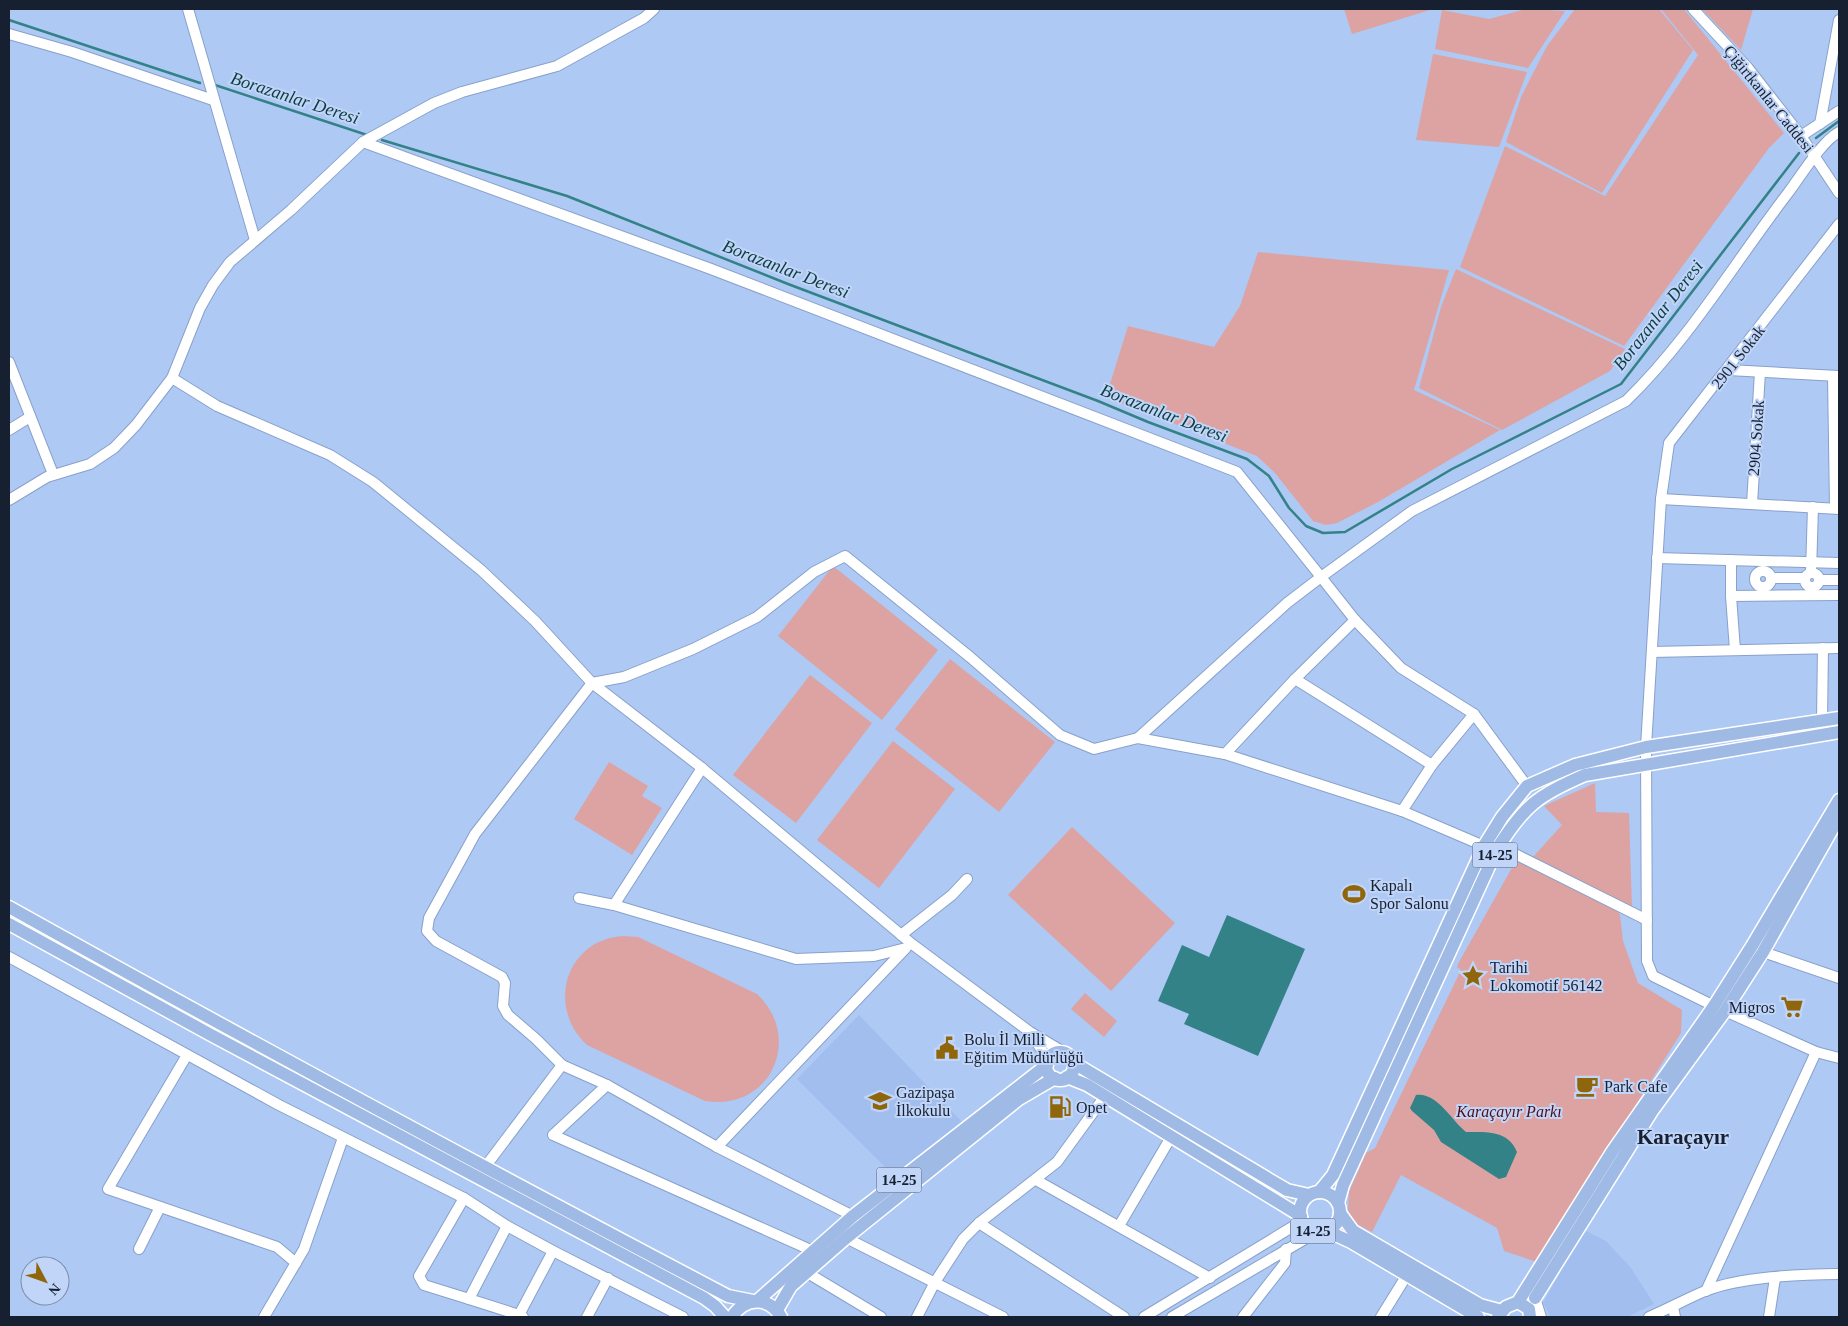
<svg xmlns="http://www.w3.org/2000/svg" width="1848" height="1326" font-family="'Times New Roman',serif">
<rect width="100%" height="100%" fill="#aec9f4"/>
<g fill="#a1beef">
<polygon points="859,1015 963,1123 893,1175 797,1079"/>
<polygon points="1584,1230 1606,1241 1631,1268 1654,1304 1627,1317 1551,1317 1543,1303"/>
</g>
<g fill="#dca3a2">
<polygon points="1344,9 1433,9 1352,34"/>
<polygon points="1526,9 1565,11 1528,68 1435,49 1442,10 1489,19"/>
<polygon points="1575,9 1659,9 1693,50 1602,193 1506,142 1521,97 1547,46"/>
<polygon points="1661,9 1684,9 1784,133 1769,148 1624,346 1460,267 1505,146 1605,196 1698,55"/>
<polygon points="1702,9 1753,9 1741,50"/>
<polygon points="1433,54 1527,72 1499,147 1416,140"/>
<polygon points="1258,252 1449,270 1414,390 1500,430 1378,502 1337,523 1326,525 1313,521 1275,473 1257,456 1106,397 1128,326 1214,347 1240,306"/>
<polygon points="1456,269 1625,349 1610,371 1502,430 1419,388 1441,307"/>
<polygon points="833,566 938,650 882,720 778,636"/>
<polygon points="950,659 1055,742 999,812 895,729"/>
<polygon points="810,675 872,723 796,823 733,775"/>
<polygon points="893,741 955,789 879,888 817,840"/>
<polygon points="609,762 648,786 642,796 662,808 632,855 574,819"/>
<polygon points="1595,783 1596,812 1629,813 1632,909 1532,858 1562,825 1544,806"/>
<polygon points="1072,827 1175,923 1111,991 1008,895"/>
<polygon points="1518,857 1617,909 1620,915 1623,941 1638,983 1682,1010 1681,1033 1537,1262 1504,1251 1497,1228 1401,1175 1372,1232 1355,1223 1348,1210 1349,1192 1366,1153 1375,1148 1461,970 1457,967 1459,962"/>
<path d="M623,936L638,937L757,994C804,1038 770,1112 705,1101L587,1045C546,1007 565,940 623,936Z"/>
<polygon points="1085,993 1117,1021 1104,1037 1071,1009"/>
</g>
<g fill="#328287">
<polygon points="1227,915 1305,949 1258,1056 1184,1024 1189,1014 1158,1001 1182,945 1209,957"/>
<path d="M1416,1095C1437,1092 1452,1121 1466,1132C1487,1132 1508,1130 1517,1152L1506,1177L1499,1179L1441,1142L1434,1130L1412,1111L1410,1108Z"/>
</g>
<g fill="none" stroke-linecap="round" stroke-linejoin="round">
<g stroke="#328287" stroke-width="2.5">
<polyline points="9,20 200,83"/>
<polyline points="215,85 367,135"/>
<polyline points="1816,138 1839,121"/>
<polyline points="382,140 567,196 788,284 1098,401 1148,422 1247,459 1269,476 1289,508 1306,526 1323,533 1345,532 1452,469 1621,384 1799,153"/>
</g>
<defs>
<g id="minor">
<polyline points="188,9 255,240"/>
<polyline points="1693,9 1748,68 1801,136 1839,193"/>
<polyline points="9,34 72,52 213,100"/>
<polyline points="1820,124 1839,20"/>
<polyline points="1801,136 1839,111"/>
<polyline points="363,142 711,269 1237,472 1321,577 1287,603 1138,738"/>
<polyline points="1839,224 1669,443 1661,499 1646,747 1647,961 1653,976 1714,1006 1816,1052 1839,1058"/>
<polyline points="9,362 53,474"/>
<polyline points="1728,370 1838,376"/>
<polyline points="1833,376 1835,508"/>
<polyline points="172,378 217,406 330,455 373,482 481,570 535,621 592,683 702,768 912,944 1030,1032 1065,1053"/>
<polyline points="9,430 30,417"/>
<polyline points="1661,499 1839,509"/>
<polyline points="9,500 47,477 90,464 114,448 136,425 172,378 200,308 213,285 230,262 291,210 363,142 434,103 462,92 557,66 644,18 654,9"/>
<polyline points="1752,504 1760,372"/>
<polyline points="1657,558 1839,563"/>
<polyline points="1731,560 1731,596"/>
<circle cx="1763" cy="579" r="8"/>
<polyline points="1811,572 1813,507"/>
<circle cx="1812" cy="580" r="7"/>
<polyline points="1771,578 1804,578"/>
<polyline points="1819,580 1839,580"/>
<polyline points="1735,650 1731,596 1839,595"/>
<polyline points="1652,652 1839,648"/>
<polyline points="1295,679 1432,765"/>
<polyline points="1822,721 1823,648"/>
<polyline points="1225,754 1295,679 1355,620"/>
<path d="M1527,786L1474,714L1401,668L1355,620L1321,577L1412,511L1626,401C1689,340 1735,262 1788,193C1801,176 1821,142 1839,132"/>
<polyline points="1402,811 1432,765 1474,714"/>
<polyline points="1499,846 1647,920"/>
<polyline points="579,898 614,905 702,768"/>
<polyline points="614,905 796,959 874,956 906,948"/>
<polyline points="901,935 952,895 967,879"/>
<polyline points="1763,952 1839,978"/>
<polyline points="9,957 279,1105 464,1198 507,1226 553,1251 683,1317"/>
<polyline points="1032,1035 1048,1060"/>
<polyline points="187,1055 108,1189 277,1247 296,1263"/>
<polyline points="607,1085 553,1135 813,1251"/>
<polyline points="717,1147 905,949"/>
<polyline points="485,1167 562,1065"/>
<polyline points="1036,1180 1210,1278"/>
<polyline points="464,1198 419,1276 424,1285 469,1299"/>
<polyline points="853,1216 717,1147 607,1085 562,1065 536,1039 508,1015 503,1006 505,983 502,977 436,941 427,931 429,918 475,834 592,683 624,677 693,649 757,617 814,572 845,556 970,657 1060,735 1094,749 1138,738 1225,754 1402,811 1484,846"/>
<polyline points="979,1223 1124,1317"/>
<polyline points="507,1226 469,1299 519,1315 518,1317"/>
<polyline points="1119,1226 1171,1137"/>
<polyline points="846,1238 1003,1317"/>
<polyline points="139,1249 160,1207"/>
<polyline points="806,1272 881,1317"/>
<polyline points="1706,1291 1816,1052"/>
<polyline points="1535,1298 1541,1317"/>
<polyline points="1673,1307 1675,1317"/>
<polyline points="264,1317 304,1249 343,1138"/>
<polyline points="523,1317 519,1315 553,1251"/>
<polyline points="587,1317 608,1278"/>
<polyline points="917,1317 935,1282 963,1239 979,1223 1057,1162 1105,1096"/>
<polyline points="1144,1317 1302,1221"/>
<polyline points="1172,1317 1317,1232"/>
<polyline points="1243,1317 1285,1263 1286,1249"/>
<polyline points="1381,1317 1407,1275"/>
<path d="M1649,1317C1668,1309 1686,1299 1705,1291C1739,1277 1802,1274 1839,1274"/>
<polyline points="1769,1317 1775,1278"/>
</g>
<g id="major">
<path d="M9,907C247,1040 487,1169 728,1296L753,1301"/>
<polyline points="9,924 211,1035 704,1298 715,1306 725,1317"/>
<circle cx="1060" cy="1066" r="14"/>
<polyline points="1074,1063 1287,1190 1309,1195"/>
<polyline points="1067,1077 1087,1085 1301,1216"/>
<polyline points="1319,1192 1333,1175 1484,846 1502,817 1527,786 1575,765 1646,747 1839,718"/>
<circle cx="1320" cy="1212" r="20"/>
<path d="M1338,1203L1343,1185L1497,849C1524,806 1538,795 1585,775L1839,732"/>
<polyline points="1340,1213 1353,1231 1480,1305 1502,1311"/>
<polyline points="1327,1231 1351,1242 1478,1317"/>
<polyline points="1535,1298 1652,1111 1725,1011 1763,952 1839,817"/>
<polyline points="757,1301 853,1216 1047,1065"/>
<polyline points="1518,1302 1529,1309 1530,1317"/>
<polyline points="777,1310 791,1286 846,1238 1019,1099 1055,1078"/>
<path d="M732,1317C745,1297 769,1296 781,1317"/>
<polyline points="1498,1317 1506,1307 1518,1302 1612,1152 1714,1006 1752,946 1839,800"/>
</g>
</defs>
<use href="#minor" stroke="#88a1ca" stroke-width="12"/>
<use href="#major" stroke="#fff" stroke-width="15"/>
<use href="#minor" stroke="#fff" stroke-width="10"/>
<use href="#major" stroke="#a0bae6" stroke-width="12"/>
</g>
<defs>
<symbol id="stadium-bare" viewBox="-9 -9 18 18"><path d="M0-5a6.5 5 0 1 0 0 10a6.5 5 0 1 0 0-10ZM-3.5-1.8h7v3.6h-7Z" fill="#8f660c" stroke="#c0d5f8" stroke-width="2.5" paint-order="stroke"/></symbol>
<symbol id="sight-bare" viewBox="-9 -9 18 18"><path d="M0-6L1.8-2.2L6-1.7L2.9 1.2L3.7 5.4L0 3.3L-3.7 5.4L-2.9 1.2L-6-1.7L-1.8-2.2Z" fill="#8f660c" stroke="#c0d5f8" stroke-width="2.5" paint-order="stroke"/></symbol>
<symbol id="supermarket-bare" viewBox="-9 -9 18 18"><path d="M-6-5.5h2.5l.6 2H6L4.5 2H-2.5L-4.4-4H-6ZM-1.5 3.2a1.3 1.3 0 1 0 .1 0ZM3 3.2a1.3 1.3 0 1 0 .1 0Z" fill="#8f660c" stroke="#c0d5f8" stroke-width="2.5" paint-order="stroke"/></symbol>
<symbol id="civic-bare" viewBox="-9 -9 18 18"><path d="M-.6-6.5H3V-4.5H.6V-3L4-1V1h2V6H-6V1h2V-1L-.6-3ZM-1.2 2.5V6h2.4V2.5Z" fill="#8f660c" stroke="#c0d5f8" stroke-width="2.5" paint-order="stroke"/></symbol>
<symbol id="cafe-bare" viewBox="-9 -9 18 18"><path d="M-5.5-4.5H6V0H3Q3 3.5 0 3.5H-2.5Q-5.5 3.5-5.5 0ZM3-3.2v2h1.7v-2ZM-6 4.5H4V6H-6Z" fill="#8f660c" stroke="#c0d5f8" stroke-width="2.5" paint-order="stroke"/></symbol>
<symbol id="school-bare" viewBox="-9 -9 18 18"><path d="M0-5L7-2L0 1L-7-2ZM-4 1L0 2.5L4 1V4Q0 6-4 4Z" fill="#8f660c" stroke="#c0d5f8" stroke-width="2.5" paint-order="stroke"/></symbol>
<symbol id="fuel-bare" viewBox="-9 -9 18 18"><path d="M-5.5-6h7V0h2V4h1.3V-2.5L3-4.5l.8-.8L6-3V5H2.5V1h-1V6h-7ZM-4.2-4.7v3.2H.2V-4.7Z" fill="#8f660c" stroke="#c0d5f8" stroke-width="2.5" paint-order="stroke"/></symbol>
</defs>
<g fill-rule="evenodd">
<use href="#stadium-bare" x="1338" y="878" width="32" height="32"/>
<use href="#sight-bare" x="1457" y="960" width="32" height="32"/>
<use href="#supermarket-bare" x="1776" y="991" width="32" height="32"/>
<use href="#civic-bare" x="931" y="1032" width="32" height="32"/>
<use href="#cafe-bare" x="1571" y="1070" width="32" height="32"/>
<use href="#school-bare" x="864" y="1085" width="32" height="32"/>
<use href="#fuel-bare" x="1044" y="1091" width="32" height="32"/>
</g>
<g text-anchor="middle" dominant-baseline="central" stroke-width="4" stroke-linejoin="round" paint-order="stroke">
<g fill="#c0d5f8" stroke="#49566c" stroke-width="1">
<rect x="1472.5" y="842.5" width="45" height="25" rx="4"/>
<rect x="876.5" y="1167.5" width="45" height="25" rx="4"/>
<rect x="1290.5" y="1218.5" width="45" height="25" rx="4"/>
</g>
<g font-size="15" font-weight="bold" fill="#162030">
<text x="1495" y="855">14-25</text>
<text x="899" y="1180">14-25</text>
<text x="1313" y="1231">14-25</text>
</g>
<g font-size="16" fill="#162030" stroke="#c0d5f8">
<text transform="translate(1769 99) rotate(51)">Çiğirtkanlar Caddesi</text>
<text transform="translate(1738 357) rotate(-52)">2901 Sokak</text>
<text transform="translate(1756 438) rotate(-86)">2904 Sokak</text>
</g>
<g font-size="16" fill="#162030" stroke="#c0d5f8" text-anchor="start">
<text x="1370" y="885">Kapalı<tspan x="1370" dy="18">Spor Salonu</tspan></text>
<text x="1490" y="967">Tarihi<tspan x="1490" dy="18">Lokomotif 56142</tspan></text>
<text x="1775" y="1007" text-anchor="end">Migros</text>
<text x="964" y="1039">Bolu İl Milli<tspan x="964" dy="18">Eğitim Müdürlüğü</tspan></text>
<text x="1604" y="1086">Park Cafe</text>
<text x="896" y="1092">Gazipaşa<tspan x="896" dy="18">İlkokulu</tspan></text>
<text x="1076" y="1107">Opet</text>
</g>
<g font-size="16" font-style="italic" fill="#530c15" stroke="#c0d5f8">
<text x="1509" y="1111">Karaçayır Parkı</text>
</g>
<g font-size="18" font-style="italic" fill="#0c3e40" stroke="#c0d5f8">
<text transform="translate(295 98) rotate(18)">Borazanlar Deresi</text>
<text transform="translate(786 269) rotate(21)">Borazanlar Deresi</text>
<text transform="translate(1658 315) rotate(-52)">Borazanlar Deresi</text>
<text transform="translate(1164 413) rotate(21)">Borazanlar Deresi</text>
</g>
<g font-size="21" font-weight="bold" fill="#162030" stroke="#c0d5f8">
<text x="1683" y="1137">Karaçayır</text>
</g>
</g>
<rect width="1848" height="1326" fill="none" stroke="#162030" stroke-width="20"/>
<g transform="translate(45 1281) rotate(131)"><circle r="24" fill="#c0d5f8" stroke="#7c8da8"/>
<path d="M0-4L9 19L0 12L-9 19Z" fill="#8f660c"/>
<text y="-8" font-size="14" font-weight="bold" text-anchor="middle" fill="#162030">N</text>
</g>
</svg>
